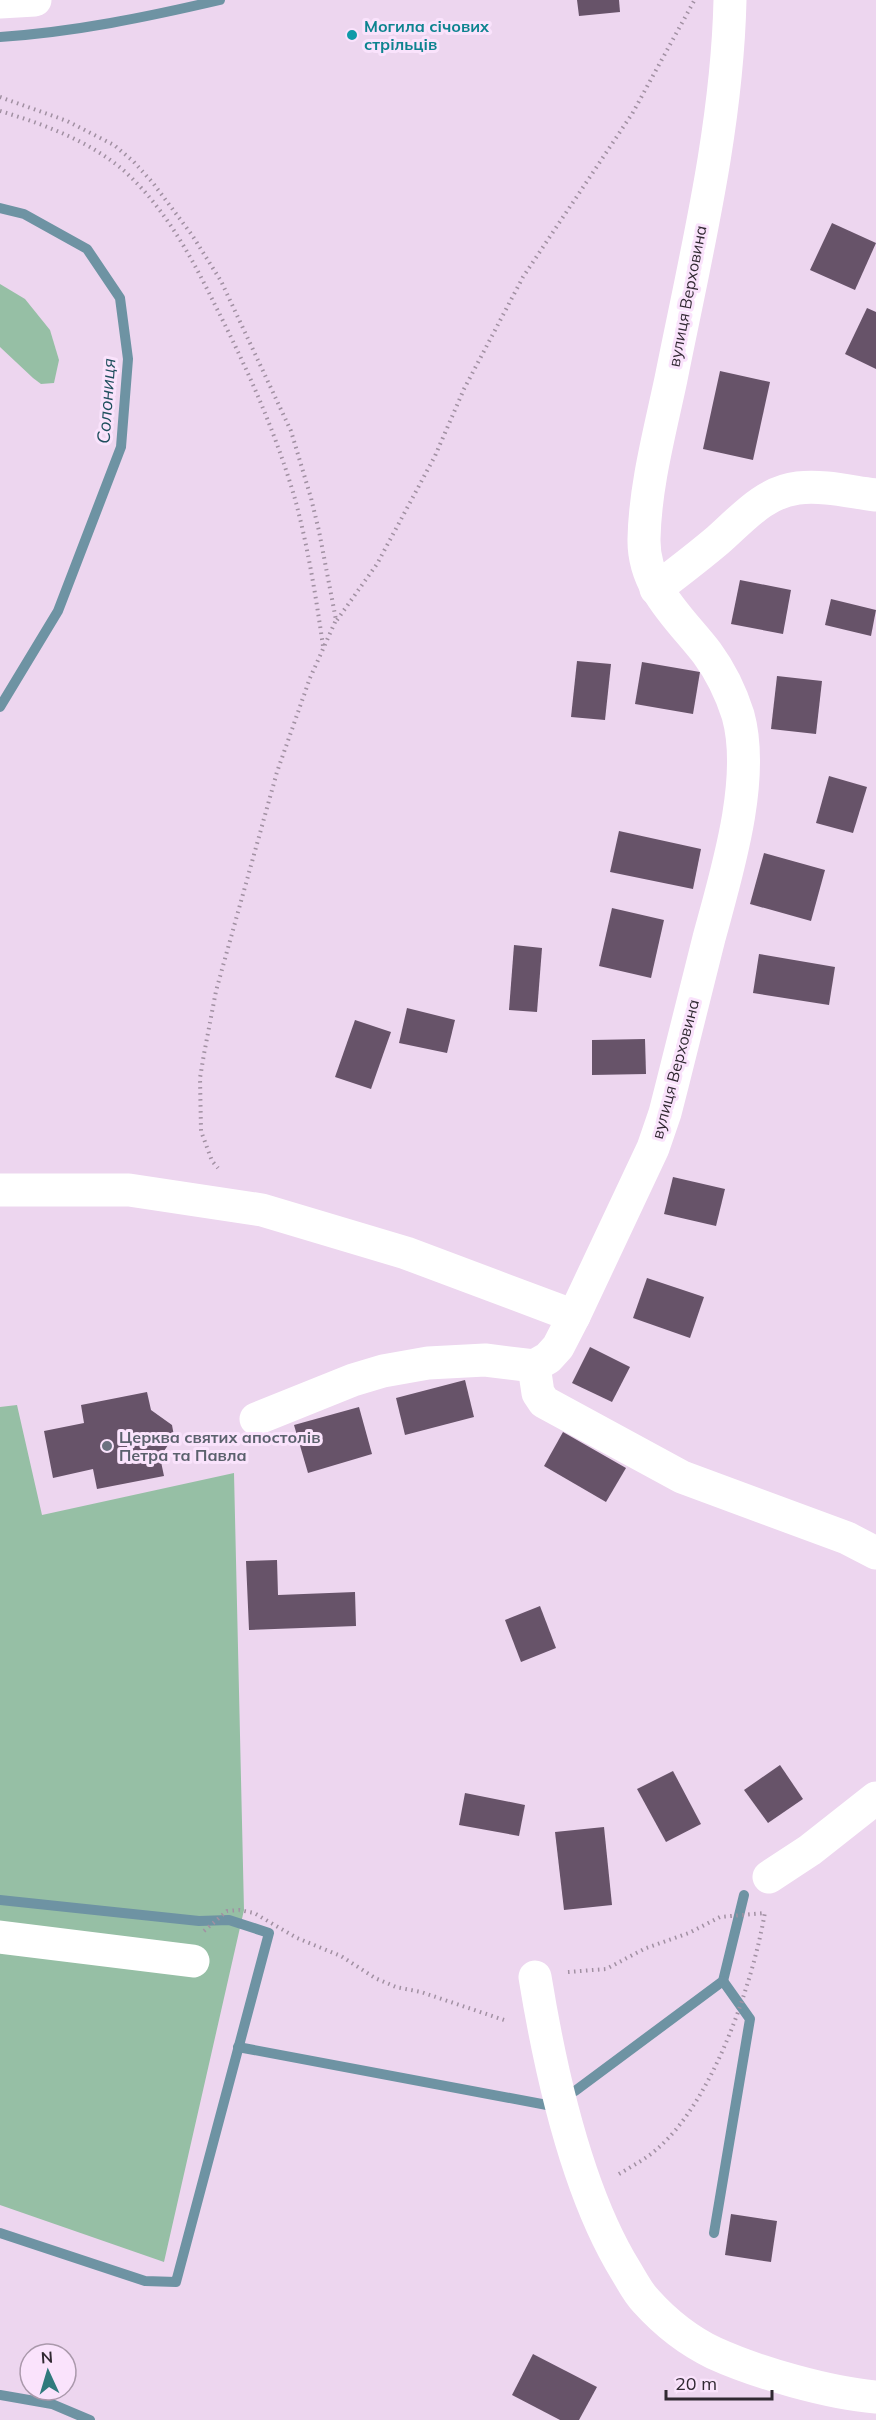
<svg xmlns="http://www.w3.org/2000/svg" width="876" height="2420" font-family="Mulish,sans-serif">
<rect width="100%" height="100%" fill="#edd6ef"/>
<g fill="#96bfa5">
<polygon points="0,284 25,299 50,330 59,360 54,383 41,384 33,378 0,347"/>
<polygon points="17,1405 42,1515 234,1473 244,1910 164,2262 0,2205 0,1407"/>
</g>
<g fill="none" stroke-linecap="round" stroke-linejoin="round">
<g stroke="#6e93a3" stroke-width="10">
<path d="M0,37C75,32 147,17 220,0"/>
<polyline points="0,208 24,214 87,249 120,298 128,359 121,447 58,611 0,707"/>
<polyline points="0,1900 199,1921 229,1920 269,1933 176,2282 145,2281 0,2233"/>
<polyline points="238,2047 547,2105"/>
<polyline points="575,2091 723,1981 744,1895"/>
<polyline points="714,2233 750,2019 723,1981"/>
<polyline points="0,2395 52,2404 90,2420"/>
</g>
</g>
<g fill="#675369">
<polygon points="577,0 619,0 620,12 579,16"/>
<polygon points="832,223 876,243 855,290 810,270"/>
<polygon points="867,308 876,312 876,369 845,354"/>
<polygon points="720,371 770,382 753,460 703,449"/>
<polygon points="740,580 791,590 783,634 731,624"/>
<polygon points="831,599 876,610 871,636 825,625"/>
<polygon points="577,661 611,664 605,720 571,717"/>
<polygon points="642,662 700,672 693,714 635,704"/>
<polygon points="777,676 822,681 816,734 771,729"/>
<polygon points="829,776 867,787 853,833 816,823"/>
<polygon points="619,831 701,849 693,889 610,872"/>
<polygon points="764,853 825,870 811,921 750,904"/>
<polygon points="612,908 664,920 651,978 599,966"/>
<polygon points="514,945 542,948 537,1012 509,1010"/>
<polygon points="759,954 835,967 829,1005 753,993"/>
<polygon points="407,1008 455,1020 447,1053 399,1043"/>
<polygon points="355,1020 391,1032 371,1089 335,1077"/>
<polygon points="645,1039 646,1074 592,1075 592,1040"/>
<polygon points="673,1177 725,1189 716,1226 664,1214"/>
<polygon points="647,1278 704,1297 690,1338 633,1318"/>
<polygon points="590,1347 630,1367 612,1402 572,1383"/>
<polygon points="465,1380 474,1417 405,1435 396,1398"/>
<polygon points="147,1392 151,1410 172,1425 174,1436 160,1457 164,1476 97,1489 93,1469 53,1478 44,1431 84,1423 81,1405"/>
<polygon points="359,1407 372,1454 308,1473 294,1425"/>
<polygon points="563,1432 626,1468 606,1502 544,1466"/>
<polygon points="277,1560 278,1595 355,1592 356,1626 249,1630 246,1561"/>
<polygon points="540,1606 556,1648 521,1662 505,1620"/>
<polygon points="780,1765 803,1799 768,1823 744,1790"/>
<polygon points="673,1771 701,1824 666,1842 637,1789"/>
<polygon points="465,1793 525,1805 519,1836 459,1825"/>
<polygon points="604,1827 612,1905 564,1910 555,1832"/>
<polygon points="731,2214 777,2221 771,2262 725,2255"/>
<polygon points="533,2354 597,2387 579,2420 560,2420 512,2395"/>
</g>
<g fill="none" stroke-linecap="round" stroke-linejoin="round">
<g stroke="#a190a2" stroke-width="4" stroke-dasharray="1.5 4.5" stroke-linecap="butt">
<polyline points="0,97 67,121 114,145 133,161 153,183 192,235 221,281 291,431 311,498 319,531 336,620 310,678 277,772 216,991 204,1054 200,1078 201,1131 212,1161 218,1168"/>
<path d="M0,111C43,124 87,140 122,169C163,205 190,254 214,303C246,366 275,430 295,499C308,547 316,597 323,646"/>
<polyline points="337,620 377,564 435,456 464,389 523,277 632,114 694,1"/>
<polyline points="204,1931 227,1911 239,1910 254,1913 297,1938 341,1956 375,1978 396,1987 421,1992 507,2021"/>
<polyline points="568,1972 606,1969 646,1948 689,1933 720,1917 765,1913"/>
<path d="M619,2174C632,2166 646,2159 657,2149C713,2101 753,1983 765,1912"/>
</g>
<g stroke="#fff" stroke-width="33">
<polyline points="0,2 35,0"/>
<path d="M656,589C677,573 698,557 718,540C742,519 764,492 798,488C824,485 851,492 876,495"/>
<polyline points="0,1190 129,1190 262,1210 406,1253 574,1316"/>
<polyline points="534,1366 538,1393 544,1402 682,1477 847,1538 876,1553"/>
<path d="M256,1419L353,1380L383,1371L428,1363L485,1360L534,1366L548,1358L558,1347L574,1316L653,1148L665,1113C680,1055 694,997 709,938C726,875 756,780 738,715C731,693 721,672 707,653C680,618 643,588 644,539C645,486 660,431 671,379C696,254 727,128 730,0"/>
<polyline points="769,1877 810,1850 876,1798"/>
<polyline points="0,1937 193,1961"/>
<path d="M535,1977C550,2069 577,2192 626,2271C632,2281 638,2293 646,2301C664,2321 689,2341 714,2353C758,2373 829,2393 876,2397"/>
</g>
</g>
<circle fill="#0f9aa8" stroke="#fae3fc" stroke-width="2" cx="352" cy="35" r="6"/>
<circle fill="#6b7280" stroke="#fae3fc" stroke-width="2" cx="107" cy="1446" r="6"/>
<g text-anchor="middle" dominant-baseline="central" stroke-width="6" stroke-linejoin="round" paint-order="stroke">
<g font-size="16" font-weight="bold" fill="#0d838f" stroke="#fae3fc" text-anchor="start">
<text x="364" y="26">Могила січових<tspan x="364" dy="18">стрільців</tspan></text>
</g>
<g font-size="16" fill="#312932" stroke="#fae3fc">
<text transform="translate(687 296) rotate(-79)">вулиця Верховина</text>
<text transform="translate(675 1069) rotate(-75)">вулиця Верховина</text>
</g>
<g font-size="16" font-weight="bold" fill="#5b616d" stroke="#fae3fc" text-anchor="start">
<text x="119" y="1437">Церква святих апостолів<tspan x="119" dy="18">Петра та Павла</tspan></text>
</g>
<g font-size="18" font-style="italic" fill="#1e4f5d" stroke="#fae3fc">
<text transform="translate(106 401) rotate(-86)">Солониця</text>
</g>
</g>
<g transform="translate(48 2372) rotate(356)"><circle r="28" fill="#fae3fc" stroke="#aa99ab" stroke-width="1.5"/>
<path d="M0-4.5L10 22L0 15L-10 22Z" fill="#307a7d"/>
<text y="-9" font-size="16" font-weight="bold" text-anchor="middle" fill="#312932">N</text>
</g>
<path d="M666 2390v9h106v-9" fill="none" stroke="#312932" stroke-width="3"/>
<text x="675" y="2390" font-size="18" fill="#312932" stroke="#fae3fc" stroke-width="4.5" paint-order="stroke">20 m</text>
</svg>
